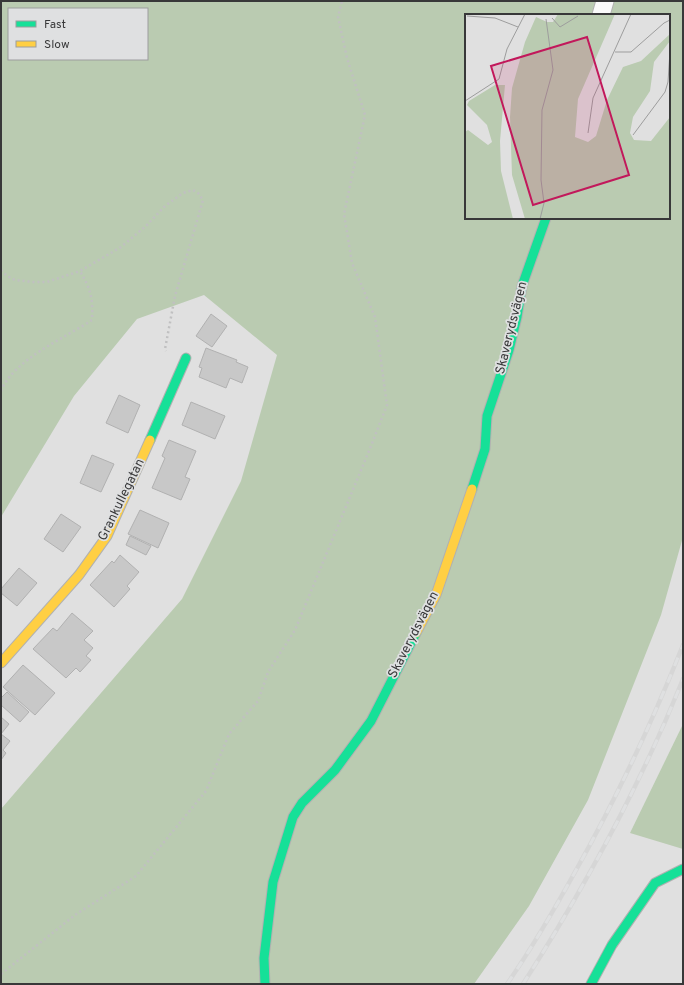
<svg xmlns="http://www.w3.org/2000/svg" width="684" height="985" font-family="Overpass,sans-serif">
<rect width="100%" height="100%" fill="#e0e0e0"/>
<g fill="#bacbb1" fill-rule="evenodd">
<path d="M1,1H683V537L661,615L588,800L529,906L474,984H1V809L182,599L241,481L277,355L204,295L137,319L74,396L1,517ZM9,9H147V59H9ZM466,15H669V218H466Z"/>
<polygon points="683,724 683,849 630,833"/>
</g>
<g fill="#c8c8c8" stroke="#b1b1b1">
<polygon points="211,314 227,326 212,347 196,336"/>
<polygon points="206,348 237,360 236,362 248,367 242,383 230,378 226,388 199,377 202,368 199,367"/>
<polygon points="119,395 140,405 128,433 106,423"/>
<polygon points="191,402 225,416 215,439 182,425"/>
<polygon points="169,440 196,451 185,477 190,479 181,500 152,488 165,458 162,456"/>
<polygon points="92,455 114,464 101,492 80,483"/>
<polygon points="140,510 169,523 158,548 128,534"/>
<polygon points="61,514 81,527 63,552 44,539"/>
<polygon points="130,536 151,546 146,555 126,545"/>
<polygon points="120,555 139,572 127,586 130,589 114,607 90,585 112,561 114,563"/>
<polygon points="19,568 37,583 17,606 1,593 1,589"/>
<polygon points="72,613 93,631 84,640 93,648 86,656 91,660 80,672 76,668 66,678 33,649 53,628 57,631"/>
<polygon points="23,665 55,693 35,715 3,687"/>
<polygon points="7,692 29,712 20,722 1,705 1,698"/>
<polygon points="1,717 9,724 1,734 10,741 3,750 6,753 1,760"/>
</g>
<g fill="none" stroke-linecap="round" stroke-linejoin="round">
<defs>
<polyline id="street" points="601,15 605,1"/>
<g id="fast">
<polyline points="150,440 186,358"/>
<polyline points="472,489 485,449 487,416 509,350 517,317 522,286 546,218"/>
<polyline points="265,984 264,958 273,882 293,817 302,803 335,770 371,721 416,633"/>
<polyline points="591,984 612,945 655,883 683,869"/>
</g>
<g id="slow">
<polyline points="416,633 436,595 472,489"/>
<polyline points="1,663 79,575 107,536 150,440"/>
</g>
</defs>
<use href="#street" stroke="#b1b1b1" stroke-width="19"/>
<use href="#fast" stroke="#b1b1b1" stroke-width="11"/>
<use href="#slow" stroke="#b1b1b1" stroke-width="11"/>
<g stroke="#c0c0c1" stroke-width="2.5" stroke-dasharray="2 3" stroke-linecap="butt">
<polyline points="1,270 7,276 15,280 33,282 47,282 80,271 121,247 146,226 165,206 183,193 193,190 198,193 203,200 175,296 165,349 166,351"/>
<path d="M1,391C14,359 65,338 92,320C93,298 91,290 80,271"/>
<polyline points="1,974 75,915 136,876 206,791 229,734 258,701 268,672 295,630 371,446 387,405 375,317 352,263 344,214 365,115 347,58 338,17 342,1"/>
</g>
<use href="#street" stroke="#fafafa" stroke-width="17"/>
<use href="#fast" stroke="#16e098" stroke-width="9"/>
<use href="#slow" stroke="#ffcf43" stroke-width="9"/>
<defs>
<g id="rail">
<path d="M507,984C532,948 554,910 575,872C616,799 652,723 683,645"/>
<path d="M523,984C585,887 640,786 683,679"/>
</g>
</defs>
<use href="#rail" stroke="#d6d6d6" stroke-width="4.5"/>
<use href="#rail" stroke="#dfe0e1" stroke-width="3" stroke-dasharray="9" stroke-linecap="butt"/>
</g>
<g text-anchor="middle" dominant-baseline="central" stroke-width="3.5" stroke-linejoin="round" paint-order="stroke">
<g font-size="13" fill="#383839" stroke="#dfe0e1">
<text transform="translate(512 328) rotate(-76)">Skaverydsvägen</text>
<text transform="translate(122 500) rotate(-64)">Grankullegatan</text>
<text transform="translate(414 635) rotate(-63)">Skaverydsvägen</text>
</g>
</g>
<g transform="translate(465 14)">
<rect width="205" height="205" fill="#e0e0e0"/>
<path d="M93,0H150L113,85L110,123L123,128L131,122L142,86L158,53L176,47L205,20V27L189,48L185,77L168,103L165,119L169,126L186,127L205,103V205H60L47,161L45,103L47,74L60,28L71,3L82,8H88ZM30,71H40L35,127L36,157L48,205H0V118L3,116L23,131L27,128L22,111L2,91L4,87Z" fill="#bacbb1"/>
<path fill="none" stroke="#9d9d9d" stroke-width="1" d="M2,2L30,4L53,13M87,4L95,13L113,2M150,38H166L199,9L205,6M0,87L34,65L42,35L60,0M123,119L128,84L166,0M168,121L200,78L203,68L205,37M75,205L79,189L76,166L77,96L88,56L81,5"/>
<path fill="#c2185b" fill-opacity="0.15" stroke="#c2185b" stroke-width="2" d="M122,23L164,161L68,191L26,52Z"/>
<rect width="205" height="205" fill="none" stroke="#383839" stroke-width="2"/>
</g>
<rect width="684" height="985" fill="none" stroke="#383839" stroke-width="4"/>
<rect x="8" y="8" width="140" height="52" fill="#dfe0e1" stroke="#9c9d9e"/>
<rect x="16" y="21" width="20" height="6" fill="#16e098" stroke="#9c9d9e"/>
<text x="44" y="28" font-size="12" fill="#383839">Fast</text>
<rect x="16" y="41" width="20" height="6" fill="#ffcf43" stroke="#9c9d9e"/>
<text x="44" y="48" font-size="12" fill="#383839">Slow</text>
</svg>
